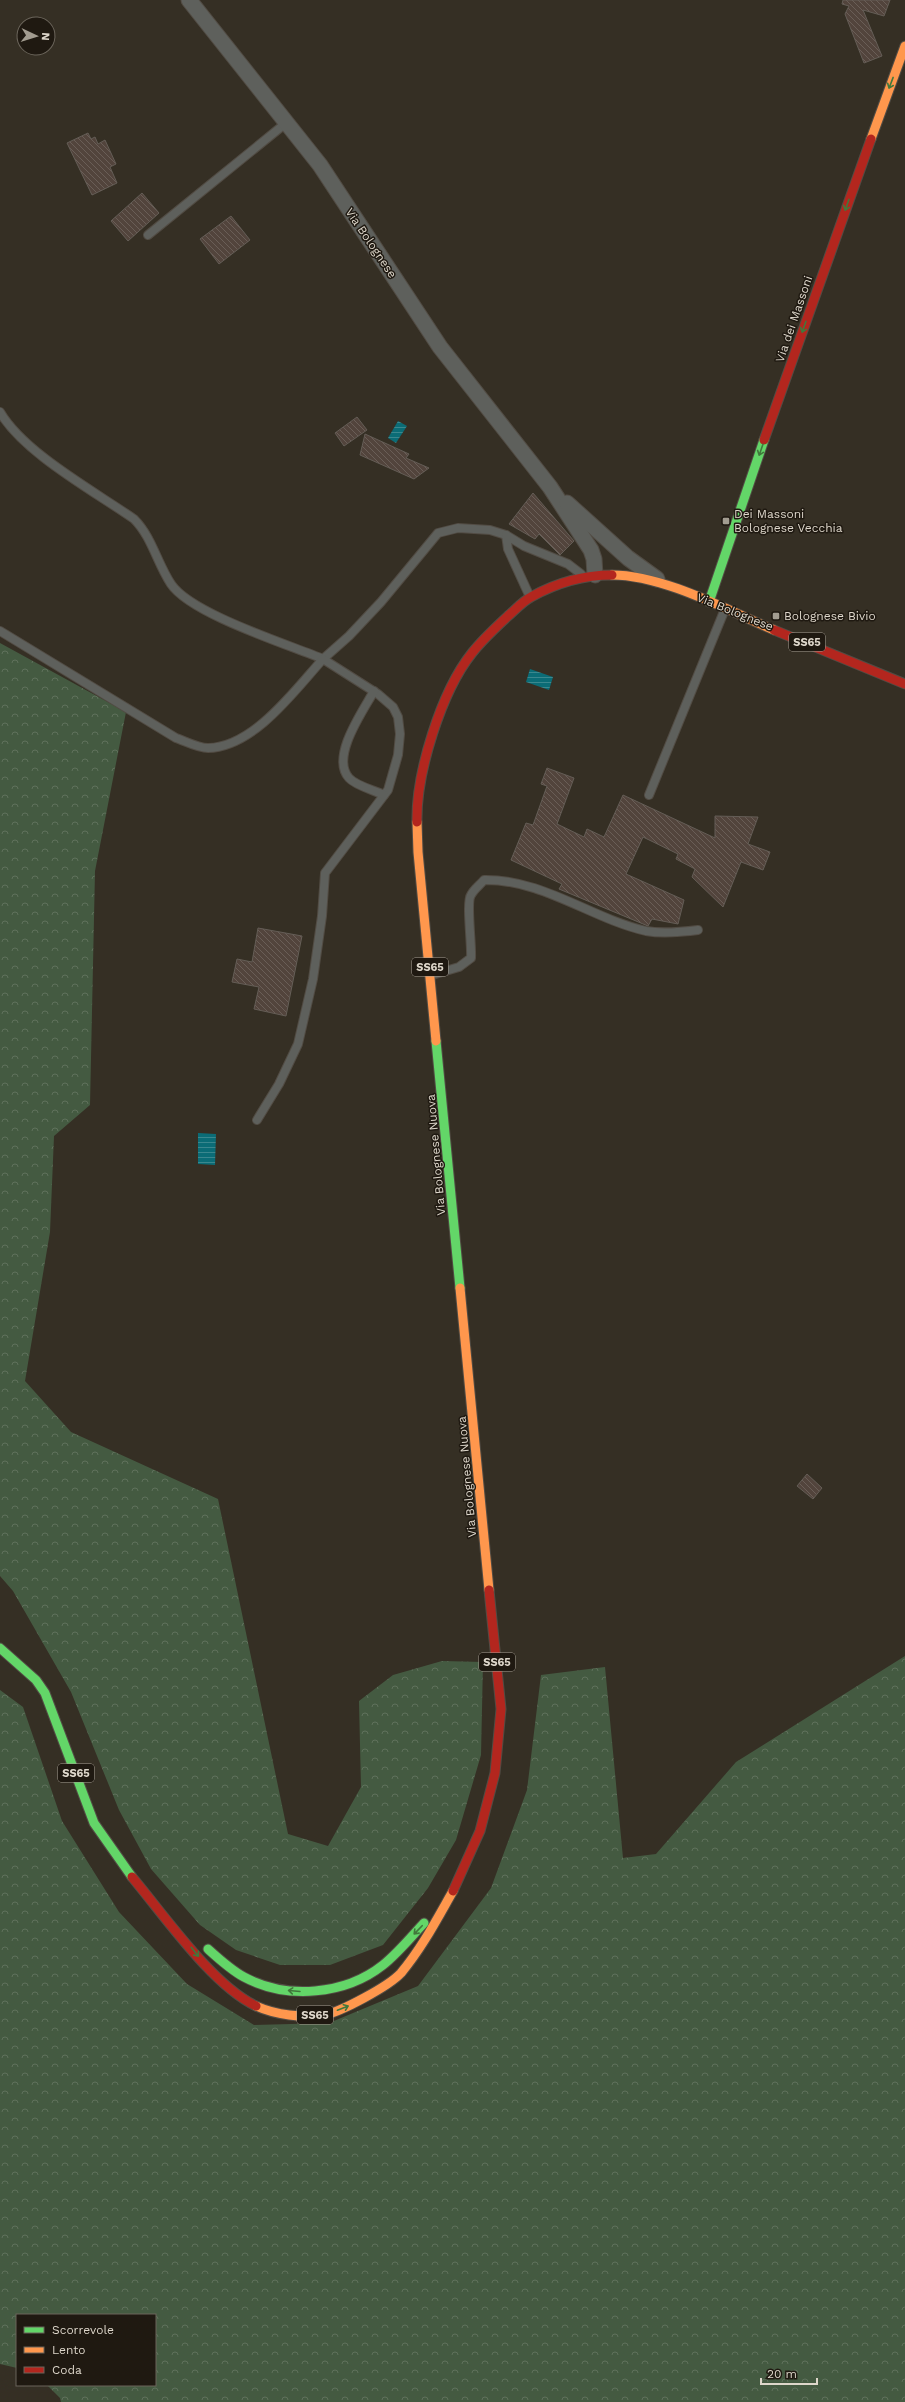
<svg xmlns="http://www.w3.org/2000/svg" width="905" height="2402" font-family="'Work Sans',sans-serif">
<defs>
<pattern id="forest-crowns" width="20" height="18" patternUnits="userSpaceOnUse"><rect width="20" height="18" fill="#445a41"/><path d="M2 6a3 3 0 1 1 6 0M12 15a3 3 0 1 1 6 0" fill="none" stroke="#5f715b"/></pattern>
<pattern id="water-rules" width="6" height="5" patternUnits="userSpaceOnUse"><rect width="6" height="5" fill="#0b6c76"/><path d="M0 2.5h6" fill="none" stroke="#3a878e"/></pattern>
<pattern id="building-back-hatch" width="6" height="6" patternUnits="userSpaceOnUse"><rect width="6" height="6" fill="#52443c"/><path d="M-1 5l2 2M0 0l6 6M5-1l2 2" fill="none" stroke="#6a5e57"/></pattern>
</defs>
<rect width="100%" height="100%" fill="#352f24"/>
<g fill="url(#forest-crowns)">
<polygon points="0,643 126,712 95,871 90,1105 54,1136 50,1232 25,1381 71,1432 218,1499 288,1834 328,1846 361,1787 359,1701 393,1675 442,1661 483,1662 481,1755 456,1840 428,1888 383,1945 330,1965 280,1965 236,1950 200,1925 151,1869 119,1810 71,1692 13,1591 0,1576"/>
<polygon points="905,1656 905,2402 61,2402 60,2398 47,2385 155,2385 155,2315 17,2315 17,2368 0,2364 0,1690 23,1707 62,1821 119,1912 187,1984 254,2025 329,2023 418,1986 491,1888 527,1790 541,1675 605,1667 623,1858 656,1854 736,1762"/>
</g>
<g fill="url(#water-rules)">
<polygon points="398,421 407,426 396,443 388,438"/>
<polygon points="530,669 553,677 549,690 526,682"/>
<polygon points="198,1133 216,1134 215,1165 198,1164"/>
</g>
<g fill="url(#building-back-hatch)" stroke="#645d56">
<polygon points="843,0 890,0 884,16 863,10 882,56 864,63 845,14 849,6 842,4"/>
<polygon points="88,133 91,139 95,137 98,144 105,140 116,164 110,167 117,183 92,195 67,143"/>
<polygon points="142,193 159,213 128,241 111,221"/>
<polygon points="231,216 250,240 219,264 200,239"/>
<polygon points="357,417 367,430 344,446 335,433"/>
<polygon points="365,434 409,454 406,458 429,468 414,479 360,455"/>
<polygon points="533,493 574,541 560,555 539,534 535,539 509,524"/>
<polygon points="547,768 574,778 557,824 584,837 587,829 604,837 623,795 715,838 715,816 758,817 748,844 770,852 763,870 741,862 723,907 692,877 695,869 676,859 678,854 643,837 626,874 684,900 678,924 652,919 648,926 559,889 562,884 511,860 526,823 533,825 547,786 541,784"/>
<polygon points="258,928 302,936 286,1016 254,1009 259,987 232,982 237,959 252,962"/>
<polygon points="807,1474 822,1488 813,1499 797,1486"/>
</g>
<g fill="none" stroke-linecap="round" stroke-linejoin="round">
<defs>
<g id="lane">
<polyline points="148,235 286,123"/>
<path d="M0,412C24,453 94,491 134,519C152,537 157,563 171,584C191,614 287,644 323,659L349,636L381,602L438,533L458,528L490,530L506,535L524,546L568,564L581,574"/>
<polyline points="506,535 508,549 530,597"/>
<path d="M0,631L176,738C185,741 198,748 208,748C254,747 295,690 323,659L378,694L393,707L398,717L400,734L398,755L388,790L325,873L322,916L313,979L298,1044L279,1084L257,1120"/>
<path d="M374,691C363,711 330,757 349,778C356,786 374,790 384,795"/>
<polyline points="649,795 725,609"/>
<path d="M432,975L459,967L471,958C472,945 466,902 471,895C474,889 480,885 484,880C543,879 590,918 646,931C663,934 681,932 698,930"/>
</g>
<g id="street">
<polyline points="189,0 320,165 440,347 550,487 591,550 594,559 595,575"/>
<polyline points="567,503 628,558 657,579"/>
</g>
<g id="fast">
<polyline points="709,602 764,440"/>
<polyline points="436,1041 460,1288"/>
<polyline points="0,1648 36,1680 45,1693 94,1823 132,1877"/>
<path d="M208,1949C219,1959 231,1970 244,1977C287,2000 345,1995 383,1965C398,1953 411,1937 424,1923"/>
</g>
<g id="slow">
<polyline points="871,139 905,46"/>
<path d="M612,575C663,575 727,610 774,630"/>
<polyline points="417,822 418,852 436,1041"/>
<polyline points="460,1288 489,1590"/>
<path d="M256,2006C276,2015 302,2018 324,2015C341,2012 389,1986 401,1973C422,1948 437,1919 453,1891"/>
</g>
<g id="jam">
<polyline points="764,440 871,139"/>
<polyline points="774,630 905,684"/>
<path d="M417,822C416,773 441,692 472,653C482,640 495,628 508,616C515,610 523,601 531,597C556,583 584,575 612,575"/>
<path d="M132,1877C164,1915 212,1985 256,2006"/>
<polyline points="453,1891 480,1831 495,1773 501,1709 489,1590"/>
</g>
</defs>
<use href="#lane" stroke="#524c44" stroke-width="10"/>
<use href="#street" stroke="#524c44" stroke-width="17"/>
<use href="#fast" stroke="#524c44" stroke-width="11"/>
<use href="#slow" stroke="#524c44" stroke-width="11"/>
<use href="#jam" stroke="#524c44" stroke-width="11"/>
<use href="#lane" stroke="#5e605c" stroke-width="8"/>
<use href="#street" stroke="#5e605c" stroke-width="15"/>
<use href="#fast" stroke="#63d668" stroke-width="9"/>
<use href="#slow" stroke="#ff974d" stroke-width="9"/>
<use href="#jam" stroke="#b3261e" stroke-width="9"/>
</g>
<defs><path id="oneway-shaft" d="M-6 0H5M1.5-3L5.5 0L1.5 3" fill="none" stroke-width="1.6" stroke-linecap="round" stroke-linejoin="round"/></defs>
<g stroke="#41783c">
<use href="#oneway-shaft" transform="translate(891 83) rotate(111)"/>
<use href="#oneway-shaft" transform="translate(847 205) rotate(109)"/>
<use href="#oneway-shaft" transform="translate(804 327) rotate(109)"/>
<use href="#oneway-shaft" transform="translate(761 450) rotate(109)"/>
<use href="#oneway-shaft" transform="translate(418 1930) rotate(134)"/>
<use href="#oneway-shaft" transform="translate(195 1952) rotate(51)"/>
<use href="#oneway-shaft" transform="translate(294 1991) rotate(-175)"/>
<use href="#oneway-shaft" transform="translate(343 2008) rotate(-21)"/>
</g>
<g fill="#a29c90" stroke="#1f1911" stroke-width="1.5">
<rect x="722" y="517" width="8" height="8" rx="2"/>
<rect x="772" y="612" width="8" height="8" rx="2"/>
</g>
<g text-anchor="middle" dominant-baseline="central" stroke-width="3" stroke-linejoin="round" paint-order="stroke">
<g fill="#1f1911" stroke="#a49d92" stroke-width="1">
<rect x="789" y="633" width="36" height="18" rx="3"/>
<rect x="412" y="958" width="36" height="18" rx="3"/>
<rect x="479" y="1653" width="36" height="18" rx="3"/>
<rect x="58" y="1764" width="36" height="18" rx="3"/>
<rect x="297" y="2006" width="36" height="18" rx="3"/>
</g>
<g font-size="11" font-weight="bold" fill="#ddd6ca">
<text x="807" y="642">SS65</text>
<text x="430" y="967">SS65</text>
<text x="497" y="1662">SS65</text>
<text x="76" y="1773">SS65</text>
<text x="315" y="2015">SS65</text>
</g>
<g font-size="12" fill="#ddd6ca" stroke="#1f1911">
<text transform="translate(371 243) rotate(56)">Via Bolognese</text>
<text transform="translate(794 319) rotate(-71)">Via dei Massoni</text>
<text transform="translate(735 612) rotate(22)">Via Bolognese</text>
<text transform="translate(436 1155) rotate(-95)">Via Bolognese Nuova</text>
<text transform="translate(467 1477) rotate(-95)">Via Bolognese Nuova</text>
</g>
<g font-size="12" fill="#ddd6ca" stroke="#1f1911" text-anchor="start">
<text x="734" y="514">Dei Massoni<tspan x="734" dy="14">Bolognese Vecchia</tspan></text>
<text x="784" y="616">Bolognese Bivio</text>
</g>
</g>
<rect x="16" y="2314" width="140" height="72" fill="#1f1911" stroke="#6b655b"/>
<rect x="24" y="2327" width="20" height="6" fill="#63d668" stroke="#6b655b"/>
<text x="52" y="2334" font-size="12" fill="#ddd6ca">Scorrevole</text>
<rect x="24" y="2347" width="20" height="6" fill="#ff974d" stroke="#6b655b"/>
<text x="52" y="2354" font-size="12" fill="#ddd6ca">Lento</text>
<rect x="24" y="2367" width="20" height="6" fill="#b3261e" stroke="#6b655b"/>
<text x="52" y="2374" font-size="12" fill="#ddd6ca">Coda</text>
<g transform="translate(36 36) rotate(94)"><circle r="19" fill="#1f1911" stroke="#6b655b"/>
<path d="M0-3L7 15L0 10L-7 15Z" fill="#a29c90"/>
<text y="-6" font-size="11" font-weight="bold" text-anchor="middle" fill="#ddd6ca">N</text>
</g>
<path d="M761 2378v6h56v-6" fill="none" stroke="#ddd6ca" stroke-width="2"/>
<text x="767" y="2378" font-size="12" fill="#ddd6ca" stroke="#1f1911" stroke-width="3" paint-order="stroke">20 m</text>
</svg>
